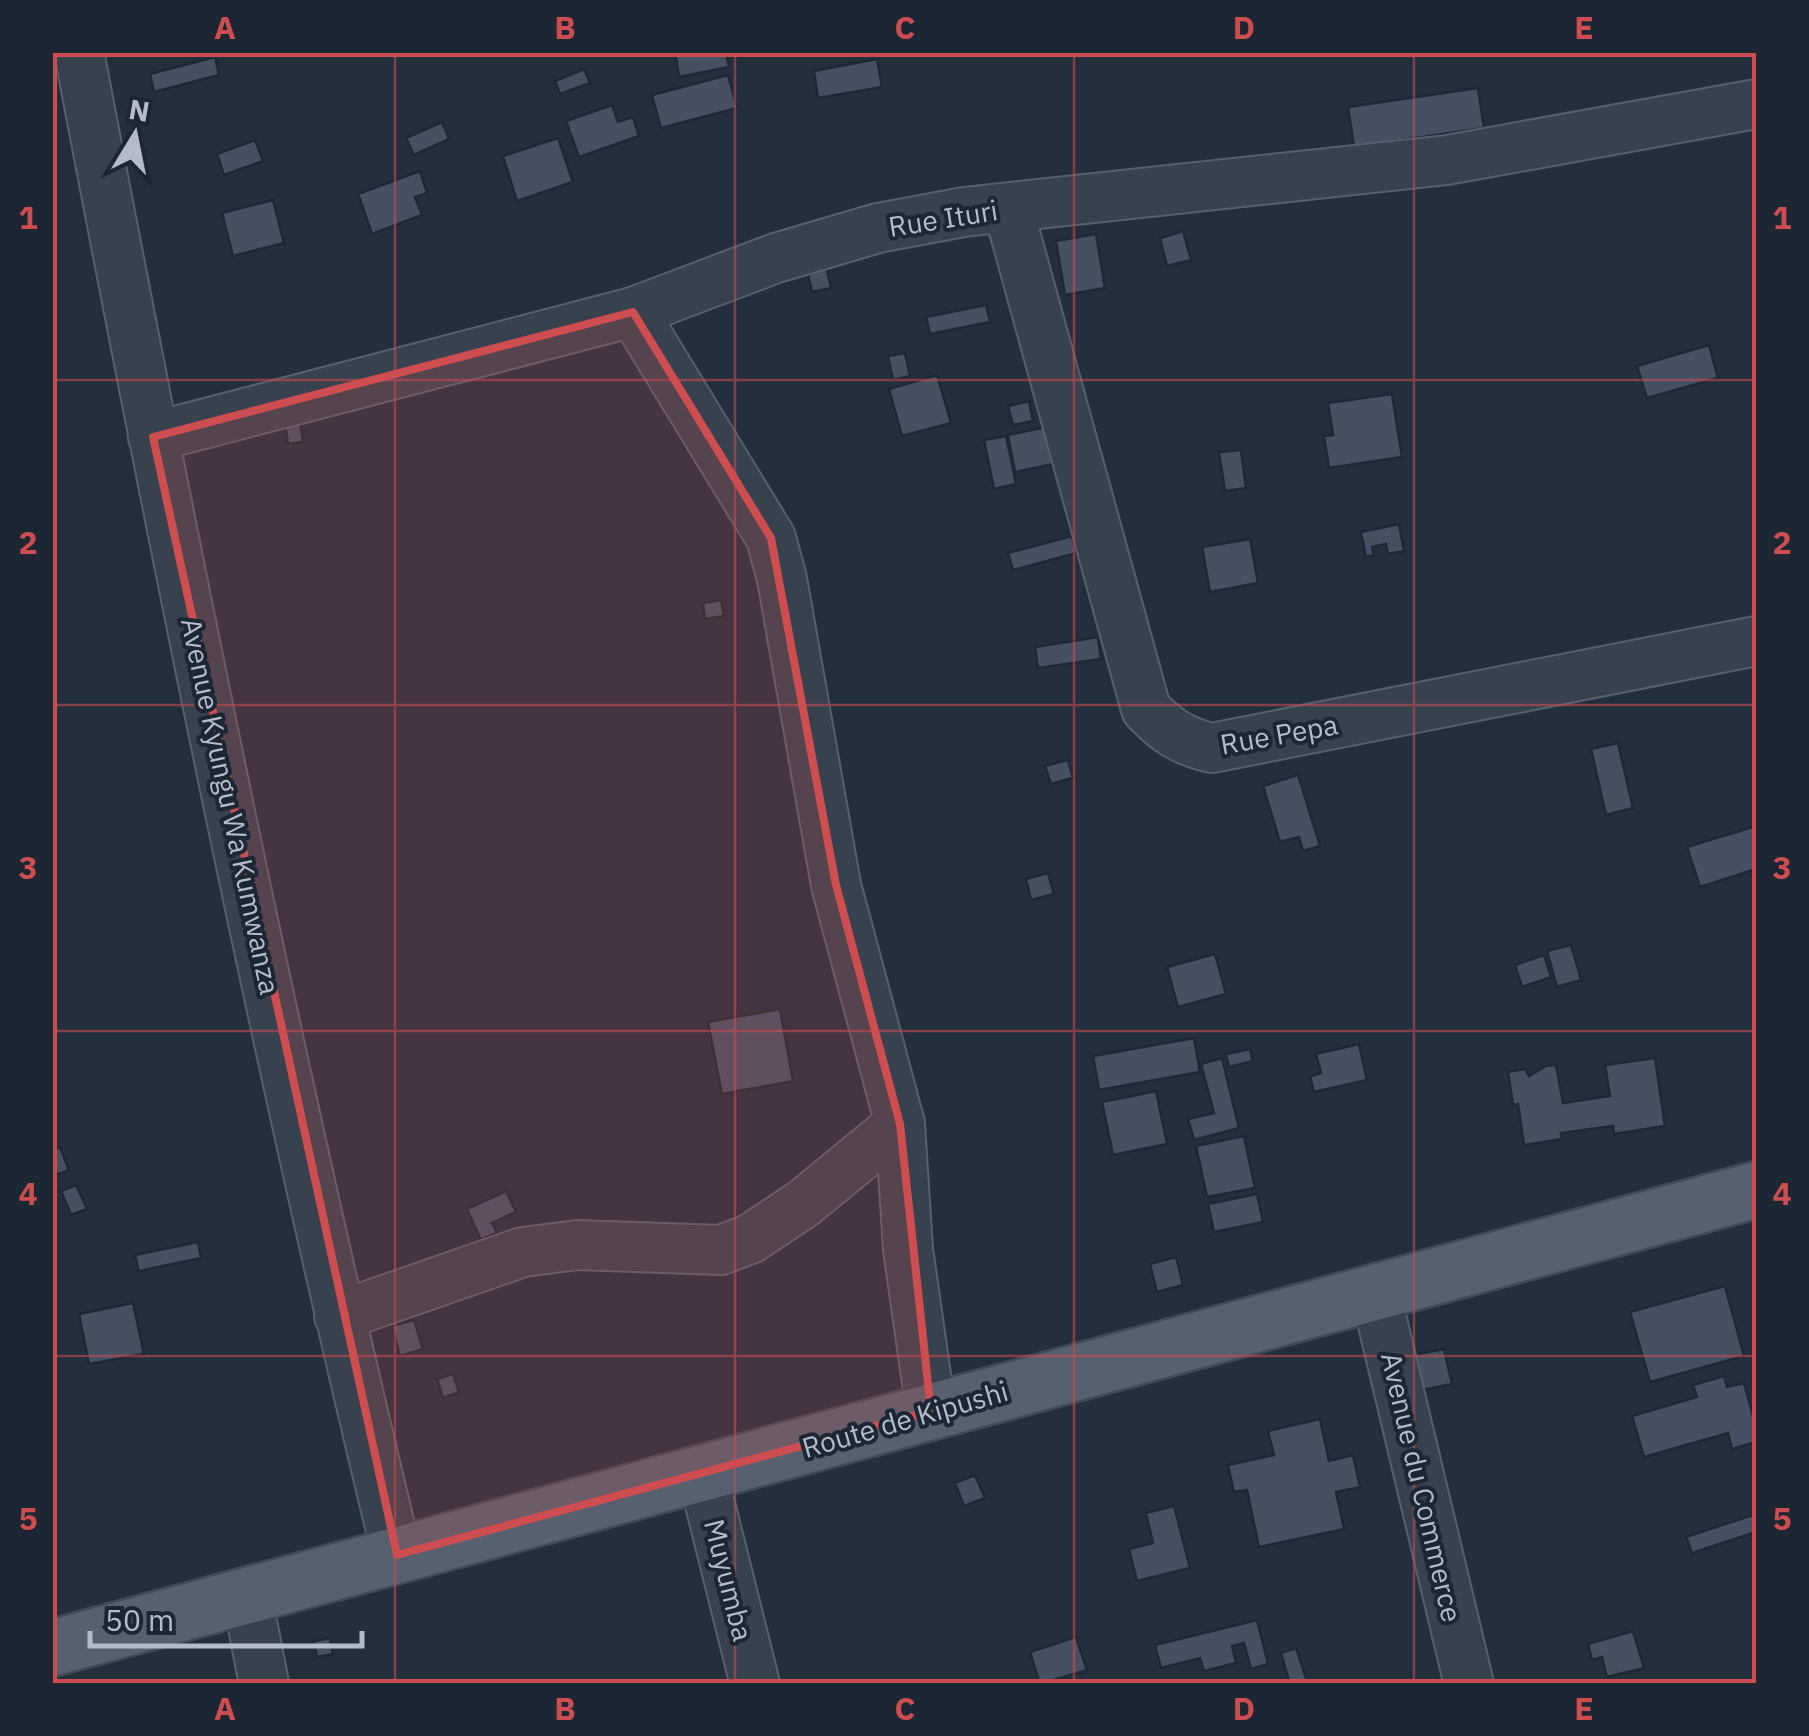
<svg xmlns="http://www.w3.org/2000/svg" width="1809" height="1736" font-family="'IBM Plex Sans',sans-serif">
<rect width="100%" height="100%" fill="#242f3e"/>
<g fill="#455162" stroke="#1f2835" stroke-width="2.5">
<polygon points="675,52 726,52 729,67 679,77"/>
<polygon points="215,57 219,75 154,92 150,74"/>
<polygon points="877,59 882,87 818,98 814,71"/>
<polygon points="584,69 590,83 560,94 555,81"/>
<polygon points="728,75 737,108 661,128 652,95"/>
<polygon points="1478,88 1484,128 1354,147 1348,107"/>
<polygon points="612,105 618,122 633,117 639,136 579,157 566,121"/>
<polygon points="442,122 449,139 414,155 406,138"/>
<polygon points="558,138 573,182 517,201 503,156"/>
<polygon points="255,140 263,161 224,175 217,154"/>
<polygon points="420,171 427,193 415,197 422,215 372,234 358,194"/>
<polygon points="273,200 284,243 233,256 222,213"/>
<polygon points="1183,231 1191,260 1167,266 1160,238"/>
<polygon points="1096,234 1105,288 1065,295 1056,241"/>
<polygon points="823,252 831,288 812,292 804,255"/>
<polygon points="986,305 990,322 930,334 926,317"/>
<polygon points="1709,345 1718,378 1647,398 1637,366"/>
<polygon points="905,353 910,376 893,380 888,356"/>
<polygon points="937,375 951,423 902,436 889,389"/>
<polygon points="1392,394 1402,457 1329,468 1324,436 1333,435 1328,403"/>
<polygon points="1029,401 1033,421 1013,425 1008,406"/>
<polygon points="299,414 303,442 288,444 284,417"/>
<polygon points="1051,426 1058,463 1015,472 1008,435"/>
<polygon points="1006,436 1016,484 994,489 984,440"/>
<polygon points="1241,450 1246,488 1225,491 1219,452"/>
<polygon points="1399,524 1404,551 1388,554 1386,544 1372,547 1374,555 1366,557 1361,532"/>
<polygon points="1072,536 1076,553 1013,570 1008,553"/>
<polygon points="1250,539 1258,583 1210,592 1202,547"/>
<polygon points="721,600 724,616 705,619 703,603"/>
<polygon points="1098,637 1101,659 1038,668 1035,647"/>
<polygon points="1618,743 1633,808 1606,815 1591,749"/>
<polygon points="1068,760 1073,778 1051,784 1045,766"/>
<polygon points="1298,775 1320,846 1303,851 1299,837 1280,842 1263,786"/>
<polygon points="1756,826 1756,869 1700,887 1687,847"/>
<polygon points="1048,873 1054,894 1031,900 1026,879"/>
<polygon points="1571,945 1581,980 1557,987 1547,951"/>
<polygon points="1215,954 1226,994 1178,1007 1167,967"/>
<polygon points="1544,955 1551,977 1522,987 1515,965"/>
<polygon points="780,1009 793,1081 722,1094 708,1022"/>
<polygon points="1194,1038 1200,1072 1099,1090 1093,1056"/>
<polygon points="1359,1044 1367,1080 1314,1092 1310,1076 1321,1073 1316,1054"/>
<polygon points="1250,1049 1253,1061 1229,1067 1226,1054"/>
<polygon points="1222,1058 1239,1128 1194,1140 1188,1119 1214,1113 1201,1064"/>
<polygon points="1655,1058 1665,1126 1614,1134 1613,1126 1561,1133 1562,1139 1524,1145 1518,1104 1513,1105 1508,1072 1525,1069 1529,1076 1546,1066 1556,1065 1563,1103 1610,1096 1605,1065"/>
<polygon points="1156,1091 1167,1144 1113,1155 1102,1102"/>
<polygon points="1244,1136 1255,1188 1207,1197 1196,1146"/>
<polygon points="60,1147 69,1170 57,1175 52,1150"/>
<polygon points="76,1185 87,1209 71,1215 61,1191"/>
<polygon points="506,1191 516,1212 492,1223 497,1233 481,1240 467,1209"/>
<polygon points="1257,1194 1263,1222 1214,1232 1208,1204"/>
<polygon points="198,1242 201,1258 139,1271 135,1255"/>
<polygon points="1176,1257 1183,1285 1157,1292 1150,1264"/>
<polygon points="1725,1286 1744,1356 1650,1382 1630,1312"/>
<polygon points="133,1303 144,1354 89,1364 79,1314"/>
<polygon points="414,1320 423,1349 400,1356 392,1326"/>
<polygon points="1444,1349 1452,1384 1421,1390 1413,1355"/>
<polygon points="453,1374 459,1392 443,1398 437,1379"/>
<polygon points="1724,1376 1727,1387 1744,1383 1756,1427 1756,1442 1732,1449 1728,1433 1644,1457 1632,1416 1697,1397 1693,1385"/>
<polygon points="1320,1419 1329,1461 1353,1455 1360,1487 1336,1492 1344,1529 1259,1547 1247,1490 1234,1492 1228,1465 1274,1455 1268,1431"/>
<polygon points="975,1475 985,1498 964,1506 955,1483"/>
<polygon points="1174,1506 1190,1568 1137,1581 1129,1549 1153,1543 1146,1513"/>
<polygon points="1756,1514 1756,1532 1692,1553 1686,1537"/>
<polygon points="1257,1620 1268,1664 1251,1669 1244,1643 1232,1646 1236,1663 1204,1671 1200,1658 1161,1668 1155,1645"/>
<polygon points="1633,1631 1644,1668 1607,1677 1602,1657 1592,1660 1588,1644"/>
<polygon points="1076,1637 1087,1670 1040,1684 1030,1652"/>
<polygon points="330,1638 333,1654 317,1657 314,1641"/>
<polygon points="1296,1648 1308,1684 1290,1684 1281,1653"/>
</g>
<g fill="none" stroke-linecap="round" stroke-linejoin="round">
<defs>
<g id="minor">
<path d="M79,52C175,555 276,1058 397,1555"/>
<path d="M1008,208L1146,709C1167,731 1182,741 1212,748L1756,641"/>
<polyline points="633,312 771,538 782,579 836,885 900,1124 908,1249 931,1411"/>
<polyline points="153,437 633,312 776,258 878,228 964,212 1447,160 1756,104"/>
<polyline points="1375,1291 1469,1684"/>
<polyline points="339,1316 523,1252 578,1245 721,1250 750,1239 804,1203 900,1124"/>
<polyline points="703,1476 755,1684"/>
<polyline points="247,1596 264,1684"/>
</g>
<polyline id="major" points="52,1648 1756,1190"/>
</defs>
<use href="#minor" stroke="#565f6c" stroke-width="52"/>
<use href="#major" stroke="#414a57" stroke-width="60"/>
<use href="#minor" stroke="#38414e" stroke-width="48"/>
<use href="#major" stroke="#56606e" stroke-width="55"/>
</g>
<path fill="#ce4d50" fill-opacity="0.2" stroke="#ce4d50" stroke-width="8" stroke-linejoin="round" d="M633,312L771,538L836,885L900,1124L931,1411L397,1555L153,437Z"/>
<path fill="none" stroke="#ce4d50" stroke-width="2.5" stroke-opacity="0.55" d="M395,52V1684M735,52V1684M1074,52V1684M1414,52V1684M52,380H1756M52,705H1756M52,1031H1756M52,1356H1756"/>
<g text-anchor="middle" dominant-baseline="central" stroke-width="8" stroke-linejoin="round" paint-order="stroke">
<g font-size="28" fill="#b4bcc9" stroke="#1d2633">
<text transform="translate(943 218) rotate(-9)">Rue Ituri</text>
<text transform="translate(1279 734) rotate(-10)">Rue Pepa</text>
<text transform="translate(231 806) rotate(78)">Avenue Kyungu Wa Kumwanza</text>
<text transform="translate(905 1419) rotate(-16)">Route de Kipushi</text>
<text transform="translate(1422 1487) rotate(77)">Avenue du Commerce</text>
<text transform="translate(729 1580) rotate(76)">Muyumba</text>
</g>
</g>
<rect width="1809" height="1736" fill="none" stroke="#1d2633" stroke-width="110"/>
<g transform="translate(135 135) rotate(10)" stroke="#1d2633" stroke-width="8" paint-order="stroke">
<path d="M0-8L18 38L0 25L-18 38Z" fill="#b4bcc9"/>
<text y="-15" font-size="28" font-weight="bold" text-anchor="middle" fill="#b4bcc9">N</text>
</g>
<path d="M90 1631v15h272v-15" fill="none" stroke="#b4bcc9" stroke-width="5"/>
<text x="105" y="1631" font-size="30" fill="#b4bcc9" stroke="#1d2633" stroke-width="8" paint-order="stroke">50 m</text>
<rect x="55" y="55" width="1699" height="1626" fill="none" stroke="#ce4d50" stroke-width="4"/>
<g font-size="32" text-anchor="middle" font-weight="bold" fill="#ce4d50">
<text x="225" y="39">A</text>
<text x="565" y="39">B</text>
<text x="905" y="39">C</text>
<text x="1244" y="39">D</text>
<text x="1584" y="39">E</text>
<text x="28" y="229">1</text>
<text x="1782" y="229">1</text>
<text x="28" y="554">2</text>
<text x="1782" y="554">2</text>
<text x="28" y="879">3</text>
<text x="1782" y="879">3</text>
<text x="28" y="1205">4</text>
<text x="1782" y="1205">4</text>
<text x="28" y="1530">5</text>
<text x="1782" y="1530">5</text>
<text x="225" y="1720">A</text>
<text x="565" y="1720">B</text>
<text x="905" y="1720">C</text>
<text x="1244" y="1720">D</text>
<text x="1584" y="1720">E</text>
</g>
</svg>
